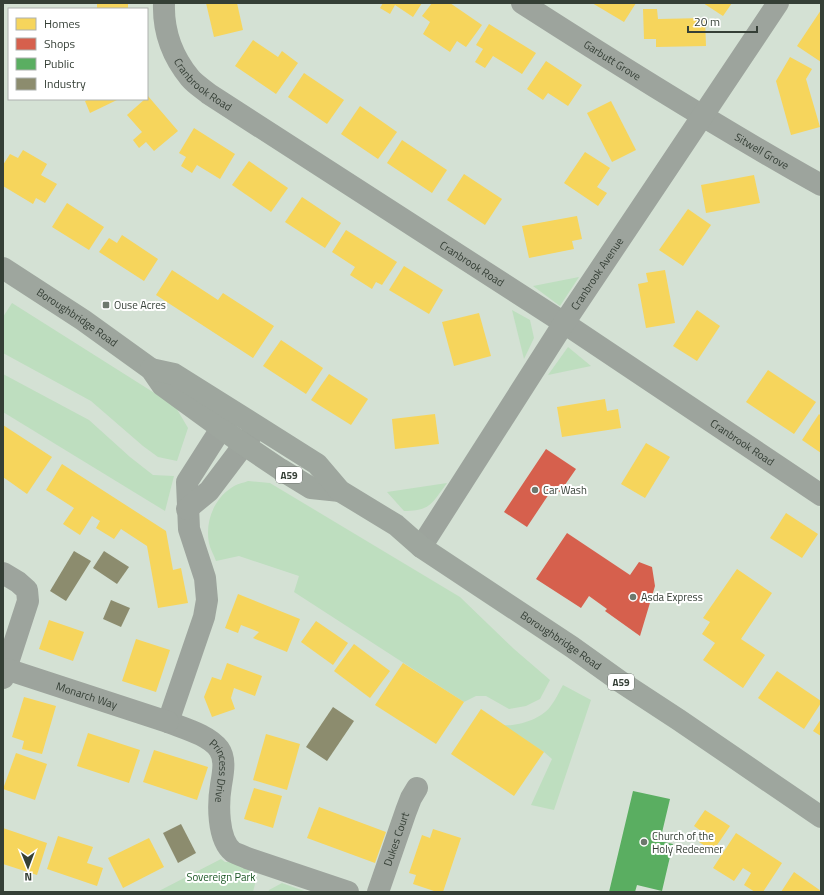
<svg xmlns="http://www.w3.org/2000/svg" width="824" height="895" font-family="'Titillium Web',sans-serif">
<rect width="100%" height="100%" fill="#d4e1d4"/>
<g fill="#bedebf">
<polygon points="579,277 560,306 533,286"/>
<polygon points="12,303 175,406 188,428 177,461 158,457 143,446 91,401 3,353 3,317"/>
<polygon points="512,310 530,320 534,338 524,359"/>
<polygon points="568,347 591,366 548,375"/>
<polygon points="3,374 89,420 130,457 153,475 174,476 165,511 3,412"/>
<path d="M248,481L270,483L460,597L514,649L550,680L540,699L526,706L509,709L486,696H476L464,702L294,592L299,576L239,556L216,561C214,555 210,549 209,543C205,523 213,500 231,488C236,484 243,483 248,481Z"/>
<path d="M447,483C432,503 431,511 404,511L387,492Z"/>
<path d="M563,685L591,700L554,810L531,805L552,759L544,752L502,725C517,727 541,719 550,707C555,701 559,692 563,685Z"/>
<polygon points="221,859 225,862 231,862 255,870 255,884 253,892 157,892"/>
<polygon points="282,883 307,892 268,892 269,890"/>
</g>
<g fill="#f6d55c">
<rect x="97" y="3" width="31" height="6"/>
<polygon points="206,3 237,3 243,30 214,37"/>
<polygon points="383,3 422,3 413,17 395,5 390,14 380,8"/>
<polygon points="432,3 450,3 482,25 466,47 457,41 450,52 423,34 430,22 422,16"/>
<polygon points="592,3 636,3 624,22"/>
<polygon points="703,3 732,3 723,16"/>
<polygon points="643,9 657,9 658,19 705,18 706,46 656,47 656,39 644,39"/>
<polygon points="821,10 821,62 797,46"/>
<polygon points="489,24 536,53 522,74 493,56 485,68 475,62 483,49 476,45"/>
<polygon points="253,40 278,57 282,51 298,63 276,94 235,66"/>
<polygon points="790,57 812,69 806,79 820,127 791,135 776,81"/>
<polygon points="546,61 582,85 568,106 548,93 543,100 527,89"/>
<polygon points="304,73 344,100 327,124 288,97"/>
<polygon points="148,96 178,131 154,151 146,142 139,148 133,140 142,132 127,115 145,99 147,99"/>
<polygon points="89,99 119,99 90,113 85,101"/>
<polygon points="611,101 636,150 612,162 587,113"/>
<polygon points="360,106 397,132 378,159 341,134"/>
<polygon points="194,128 235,154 220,179 197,165 192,173 181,166 186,157 179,153"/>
<polygon points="402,140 447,170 432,193 387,163"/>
<polygon points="23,150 47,164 41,175 57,184 45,203 36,198 33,204 3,186 3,165 10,154 18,158"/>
<polygon points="585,152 610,168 597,187 607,193 598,206 564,183"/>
<polygon points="249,161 288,188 271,212 232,185"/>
<polygon points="464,174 502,199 485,225 447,200"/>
<polygon points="754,175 760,203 706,213 701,185"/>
<polygon points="302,197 341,223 325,248 285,222"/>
<polygon points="67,203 104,227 89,250 52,227"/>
<polygon points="688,209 711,225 683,266 659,250"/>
<polygon points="577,216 582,239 572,241 574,249 529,258 522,226"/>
<polygon points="346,230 397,262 382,285 376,282 372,289 350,275 355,267 332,252"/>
<polygon points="122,235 158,259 144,281 99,252 109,238 117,243"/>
<polygon points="404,266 443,290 429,314 389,290"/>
<polygon points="172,270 218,300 223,293 274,326 253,358 156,295"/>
<polygon points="665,270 675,323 646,328 638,284 648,282 646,273"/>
<polygon points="697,310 720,326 697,361 673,346"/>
<polygon points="479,313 491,356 454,366 442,322"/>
<polygon points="281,340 323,368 306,394 263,366"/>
<polygon points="768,370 816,402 794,434 746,402"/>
<polygon points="329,374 368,399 351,425 311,400"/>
<polygon points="605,399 607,411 618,409 621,428 562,437 557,407"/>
<polygon points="435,414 439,444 395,449 392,419"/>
<polygon points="819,414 821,416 821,453 802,440"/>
<polygon points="3,425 52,457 27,494 3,477"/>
<polygon points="646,443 670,457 645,498 621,484"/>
<polygon points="62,464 166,531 173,570 181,568 188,603 158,608 147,546 121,529 114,539 96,528 100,521 92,516 80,535 63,524 74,508 46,490"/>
<polygon points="786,513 818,534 802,558 770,538"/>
<polygon points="737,569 772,593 741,639 765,655 743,688 703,660 715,643 702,634 710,622 703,618"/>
<polygon points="238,594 300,619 287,652 253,638 259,632 241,625 238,633 225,628"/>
<polygon points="49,620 84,632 73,661 39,649"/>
<polygon points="316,621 348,643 333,665 301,642"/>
<polygon points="136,639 170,650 156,692 122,681"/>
<polygon points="354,644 390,671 370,698 334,671"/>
<polygon points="227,663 262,676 255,696 234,688 231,698 235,709 212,717 204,697 212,677 221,680"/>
<polygon points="403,663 464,702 436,744 375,705"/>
<polygon points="777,671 821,701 821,703 804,729 758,698"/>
<polygon points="24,697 56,706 42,754 22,749 24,741 12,737"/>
<polygon points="481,709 544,752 514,796 451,754"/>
<polygon points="821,719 821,736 813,731"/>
<polygon points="88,733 140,750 129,783 77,766"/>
<polygon points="266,734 300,744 287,790 253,780"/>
<polygon points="154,750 208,767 197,800 143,782"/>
<polygon points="16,753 47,764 35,800 3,789"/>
<polygon points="254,788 282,796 273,828 244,819"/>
<polygon points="319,807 386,832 375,863 307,838"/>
<polygon points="705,810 730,826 713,851 699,842 704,833 694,826"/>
<polygon points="3,828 47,843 37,875 3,864"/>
<polygon points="433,829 461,838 443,892 437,892 413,884 416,875 409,873 422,835 430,838"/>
<polygon points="736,833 782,863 763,892 755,892 744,885 751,873 743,868 734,881 713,868"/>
<polygon points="58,836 93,847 87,863 103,868 97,886 47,869"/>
<polygon points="149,838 164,867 123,888 108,858"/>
<polygon points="794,872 821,891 821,892 781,892"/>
</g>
<g fill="#d6604d">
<polygon points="546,449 576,469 560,492 553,488 527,527 504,512"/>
<polygon points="567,533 630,575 639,562 652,567 655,586 640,636 605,611 607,609 589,596 581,608 536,579"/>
</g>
<polygon fill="#5aae61" points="633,791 670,799 660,841 673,844 662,891 637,885 635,892 609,892"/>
<g fill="#8c8c6e">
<polygon points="74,551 91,561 66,601 50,591"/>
<polygon points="104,551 129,567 117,584 93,568"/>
<polygon points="111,600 130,608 121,627 103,619"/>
<polygon points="333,707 354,721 327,761 306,747"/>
<polygon points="181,824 196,853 178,863 163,833"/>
</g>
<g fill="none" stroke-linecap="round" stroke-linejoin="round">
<g stroke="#9da49d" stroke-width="22">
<path id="s1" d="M164,3C163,31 172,56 190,78C195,84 203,89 209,94L564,323L821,495"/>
<path id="s2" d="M522,3C620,66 719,128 821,185"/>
<path id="s3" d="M231,413L187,482L189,529L205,578L207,600L204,617L168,722C183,728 209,735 219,749C226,759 223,773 221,785C218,803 217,839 233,852C237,854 243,856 247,858L348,892"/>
<polyline points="187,509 209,491 255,430"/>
<path id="s4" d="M421,547L564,323L778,3"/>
<polyline points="3,573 18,582 27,590 28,601 3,678"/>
<path id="s5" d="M6,669L168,722"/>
<path id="s6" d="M378,892L406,811L411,798L417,788"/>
</g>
<g stroke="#9ea69e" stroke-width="22">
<path id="s7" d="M3,268L83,320L151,369L162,385L243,444L280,469L311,488L340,491"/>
<path id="s8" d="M151,369L174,374L317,464L340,491L396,525L421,547L572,647L621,682L679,720L821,817"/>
</g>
</g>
<g fill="#6d786d" stroke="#fff" stroke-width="1.5">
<rect x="102" y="301" width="8" height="8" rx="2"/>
<circle cx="535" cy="490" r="4"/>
<circle cx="633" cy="597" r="4"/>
<circle cx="644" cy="842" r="4"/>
</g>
<g text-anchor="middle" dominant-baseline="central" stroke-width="4" stroke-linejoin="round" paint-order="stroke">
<g fill="#fff" stroke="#727972" stroke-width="1">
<rect x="276" y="467" width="26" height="16" rx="3"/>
<rect x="608" y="674" width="26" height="16" rx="3"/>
</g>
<g font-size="10" font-weight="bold" fill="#353f36">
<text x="289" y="475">A59</text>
<text x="621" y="682">A59</text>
</g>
<g font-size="11" fill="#353f36" stroke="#fff">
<text stroke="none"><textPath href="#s2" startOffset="107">Garbutt Grove</textPath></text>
<text stroke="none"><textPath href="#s1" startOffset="95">Cranbrook Road</textPath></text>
<text stroke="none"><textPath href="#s2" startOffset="282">Sitwell Grove</textPath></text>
<text stroke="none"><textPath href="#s1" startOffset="419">Cranbrook Road</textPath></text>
<text stroke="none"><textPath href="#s4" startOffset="325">Cranbrook Avenue</textPath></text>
<text stroke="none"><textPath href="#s7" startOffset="89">Boroughbridge Road</textPath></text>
<text stroke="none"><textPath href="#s1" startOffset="743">Cranbrook Road</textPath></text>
<text stroke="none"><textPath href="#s8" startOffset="495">Boroughbridge Road</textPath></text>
<text stroke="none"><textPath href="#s5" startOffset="85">Monarch Way</textPath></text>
<text stroke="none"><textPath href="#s3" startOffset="411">Princess Drive</textPath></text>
<text stroke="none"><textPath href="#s6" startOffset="56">Dukes Court</textPath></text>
</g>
<g font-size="11" fill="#353f36" stroke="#fff" text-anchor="start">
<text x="114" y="305">Ouse Acres</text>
<text x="543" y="490">Car Wash</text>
<text x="641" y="597">Asda Express</text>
<text x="652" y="836">Church of the<tspan x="652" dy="13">Holy Redeemer</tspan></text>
</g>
<g font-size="11" fill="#1b5724" stroke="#fff">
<text x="221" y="877">Sovereign Park</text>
</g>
</g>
<rect width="824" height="895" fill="none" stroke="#353f36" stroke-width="8"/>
<rect x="8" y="8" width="140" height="92" fill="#ffffff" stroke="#aeb2af"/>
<rect x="16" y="18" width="20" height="12" fill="#f6d55c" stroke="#aeb2af"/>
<text x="44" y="28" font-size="12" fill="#353f36">Homes</text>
<rect x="16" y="38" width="20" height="12" fill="#d6604d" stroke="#aeb2af"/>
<text x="44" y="48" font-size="12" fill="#353f36">Shops</text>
<rect x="16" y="58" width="20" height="12" fill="#5aae61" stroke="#aeb2af"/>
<text x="44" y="68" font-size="12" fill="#353f36">Public</text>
<rect x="16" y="78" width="20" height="12" fill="#8c8c6e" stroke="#aeb2af"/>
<text x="44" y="88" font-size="12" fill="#353f36">Industry</text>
<g transform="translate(28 867) rotate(179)" stroke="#ffffff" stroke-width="3" paint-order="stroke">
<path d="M0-3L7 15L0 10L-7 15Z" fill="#353f36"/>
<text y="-6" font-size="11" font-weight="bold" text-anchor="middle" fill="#353f36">N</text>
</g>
<path d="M688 26v6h69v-6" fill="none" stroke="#353f36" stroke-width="2"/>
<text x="694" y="26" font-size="12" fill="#353f36" stroke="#ffffff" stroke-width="3" paint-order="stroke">20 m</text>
</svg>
